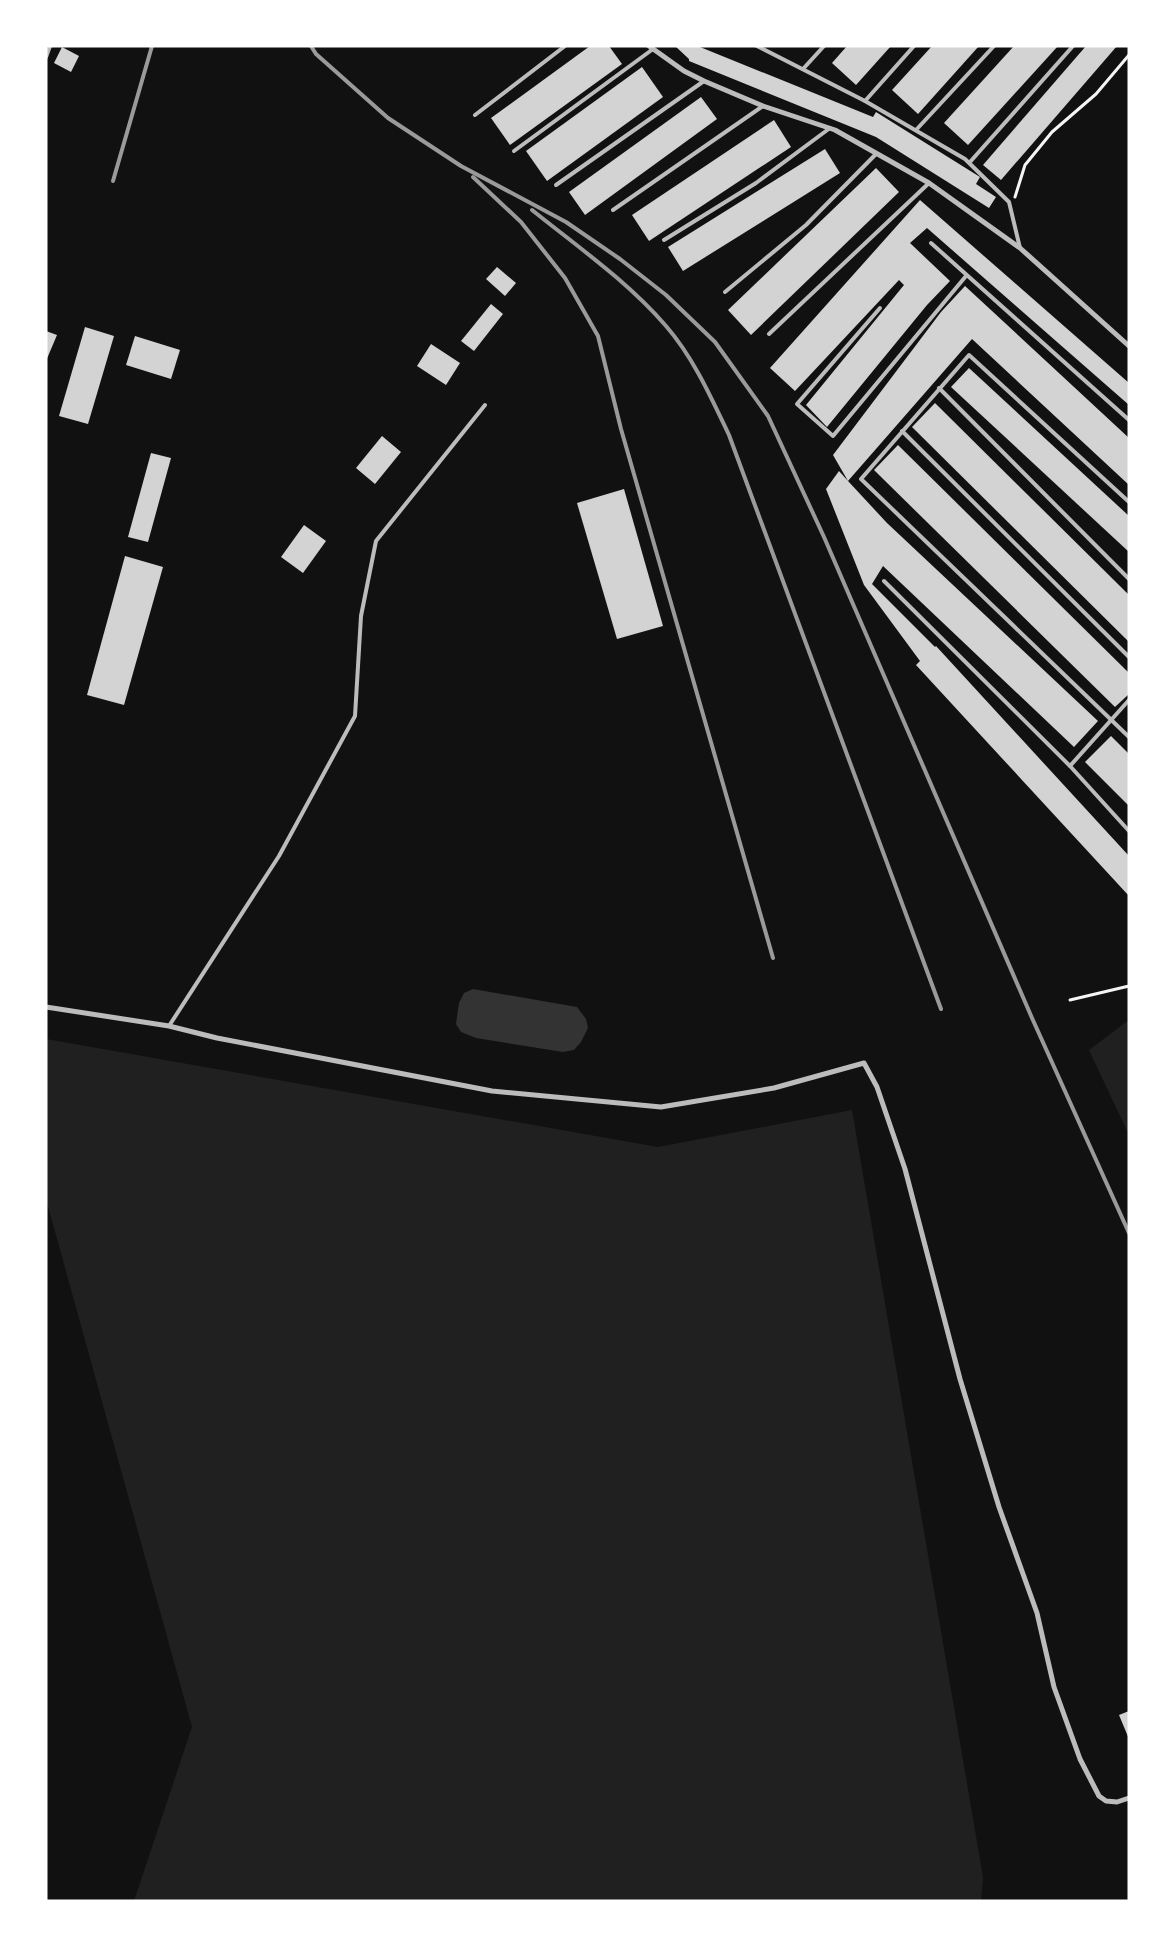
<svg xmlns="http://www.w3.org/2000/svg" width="1175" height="1947" font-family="Helvetica,sans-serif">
<rect width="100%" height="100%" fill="#111"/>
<g fill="#202020">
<polygon points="1129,1020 1129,1135 1089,1050"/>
<polygon points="46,1039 658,1147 852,1110 983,1877 981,1901 134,1901 192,1727 46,1199"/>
</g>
<polygon fill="#333" points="473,989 577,1007 586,1019 588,1028 581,1042 574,1050 563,1052 476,1038 461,1032 456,1024 459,1003 464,993"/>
<g fill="#d3d3d3">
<polygon points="590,46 609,46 622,64 510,145 491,118"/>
<polygon points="675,46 701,46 700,47 873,117 876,112 980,177 976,184 996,197 989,208 876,137 689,61 689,59"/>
<polygon points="847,46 891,46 856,85 832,63"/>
<polygon points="932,46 979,46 918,114 892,90"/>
<polygon points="1014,46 1058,46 968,145 944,123"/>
<polygon points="1086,46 1117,46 1001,180 983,165"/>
<polygon points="62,47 79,56 71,72 54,63"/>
<polygon points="642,67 663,97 547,181 526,151"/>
<polygon points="701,97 717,119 585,215 569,192"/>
<polygon points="774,120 791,147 649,241 632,215"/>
<polygon points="825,149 840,173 683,271 668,247"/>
<polygon points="876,168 899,192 751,335 728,310"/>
<polygon points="920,200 1129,383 1129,405 927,228 910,243 950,281 927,305 827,427 806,405 904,285 899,280 795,391 770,368"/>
<polygon points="497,267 516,283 505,296 486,279"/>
<polygon points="965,286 1129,438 1129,485 972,339 848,481 887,523 1098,721 1074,747 883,566 872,584 935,647 936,646 1129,856 1129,896 916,665 920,661 864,585 826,489 839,471 848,481 833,455 941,312"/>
<polygon points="491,304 503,314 474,351 461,341"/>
<polygon points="85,327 114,336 88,424 59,416"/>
<polygon points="46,331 57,335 46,361"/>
<polygon points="135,336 180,350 171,379 126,365"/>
<polygon points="431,344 460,363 446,385 417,366"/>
<polygon points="969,368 1129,516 1129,552 951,387"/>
<polygon points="935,403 1129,595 1129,642 912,427"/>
<polygon points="382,436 401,452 375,484 356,468"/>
<polygon points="898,445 1129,673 1129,694 1115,707 874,470"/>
<polygon points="151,453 171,458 148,542 128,537"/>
<polygon points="624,489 663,626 617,639 577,503"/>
<polygon points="304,525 326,541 303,573 281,557"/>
<polygon points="125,556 163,567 124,705 87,695"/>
<polygon points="1111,736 1129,754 1129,806 1085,762"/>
<polygon points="1129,1711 1129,1739 1119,1715"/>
</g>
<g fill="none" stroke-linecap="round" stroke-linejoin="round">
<g stroke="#f5f5f5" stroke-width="3">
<polyline points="1015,197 1025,165 1052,132 1096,94 1129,55"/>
<polyline points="1070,1000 1129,986"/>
</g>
<g stroke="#bcbcbc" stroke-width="4">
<polyline points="757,46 865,101 965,159 1009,202 1020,248"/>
<polyline points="46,57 50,46"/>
<polyline points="803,69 824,46"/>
<polyline points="865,101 914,46"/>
<polyline points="475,115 565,46"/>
<polyline points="916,130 994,46"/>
<polyline points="514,151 653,49"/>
<polyline points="970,162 1073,46"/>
<polyline points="556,185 704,81"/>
<polyline points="613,210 763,106"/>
<polyline points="664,240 756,183 830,128"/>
<polyline points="931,243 1129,420"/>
<polyline points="725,292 806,225 876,154"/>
<polyline points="880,308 797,404 833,436 966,276"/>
<polyline points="769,334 929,183"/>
<polyline points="939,388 1129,579"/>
<polyline points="902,431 1129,657"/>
<polyline points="1129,502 969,355 861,479 1129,737"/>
<polyline points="884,581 1070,766 1129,831"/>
<polyline points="1070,766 1129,700"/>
<polyline points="169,1026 279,856 355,716 361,616 376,541 485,405"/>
</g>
<g stroke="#bcbcbc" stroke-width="5">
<polyline points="649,46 684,71 704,81 763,106 835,130 929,183 1020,248 1129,346"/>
<polyline points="46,1007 169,1026 217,1038 492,1091 661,1107 774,1088 864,1063 877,1087 905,1169 960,1379 999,1507 1037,1613 1054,1687 1080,1759 1099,1796 1106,1801 1117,1802 1129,1798"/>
</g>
<g stroke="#9a9a9a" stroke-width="4">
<polyline points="311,46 316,54 388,118 461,166 566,222 620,259 666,295 715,342 768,416 824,537 1032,1018 1129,1233"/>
<polyline points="473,177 521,222 565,278 598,336 621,429 773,958"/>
<polyline points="113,181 152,46"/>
<path d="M532,210C578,247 627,281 666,326C693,357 711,397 729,435L941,1009"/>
</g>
</g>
<rect width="1175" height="1947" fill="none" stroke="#ffffff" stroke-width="95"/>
</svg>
